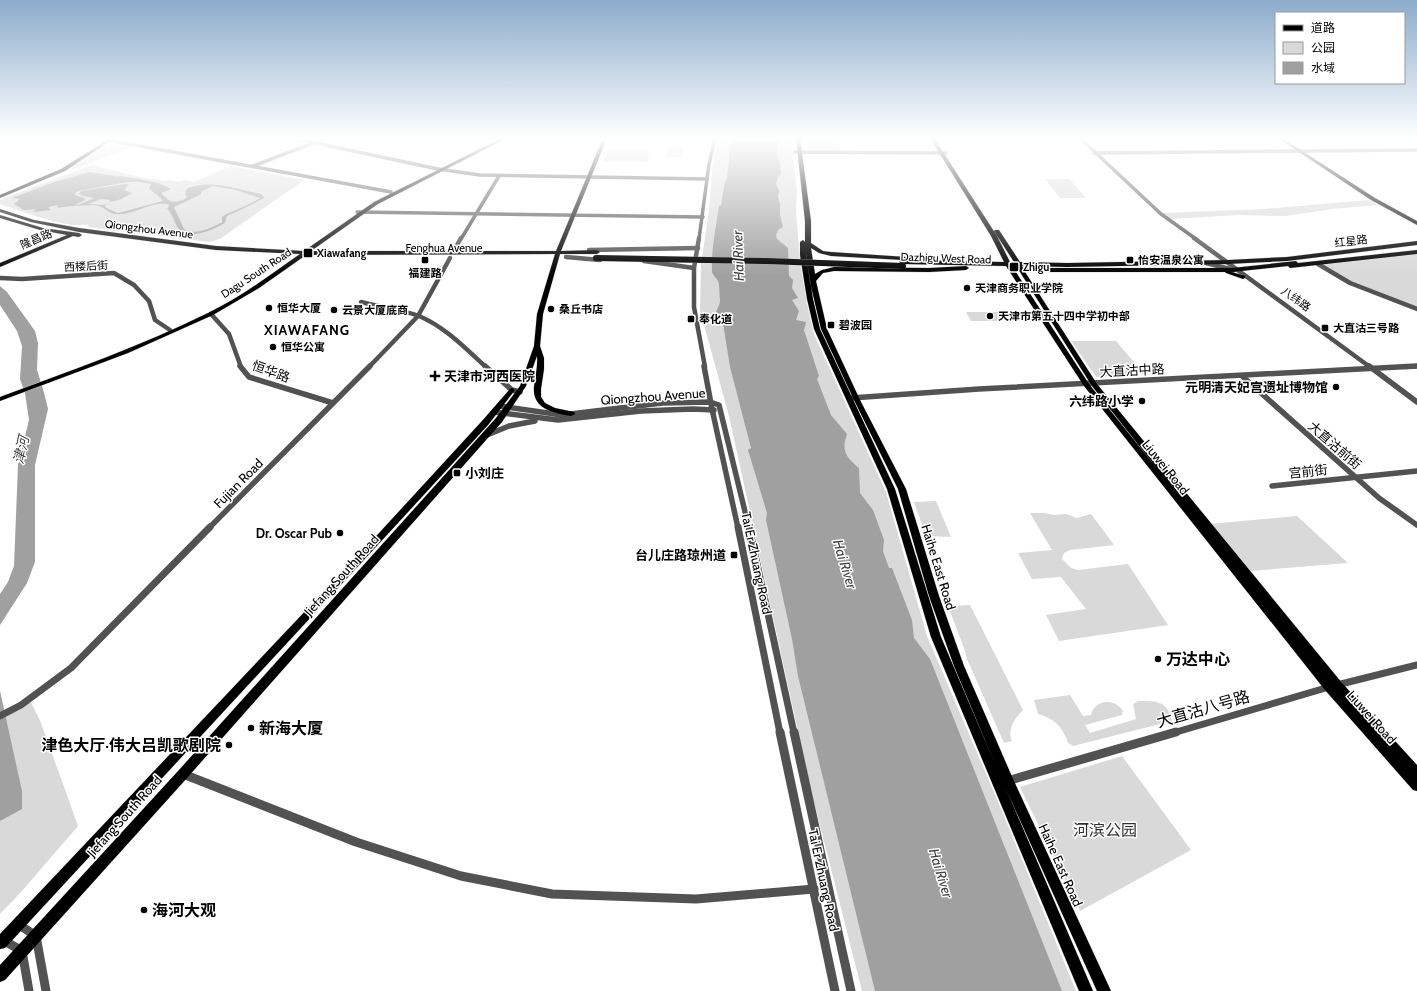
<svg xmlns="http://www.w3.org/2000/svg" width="1417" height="991" font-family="Cabin,'Noto Sans SC',sans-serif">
<rect width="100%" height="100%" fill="#fff"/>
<g fill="#d9d9d9">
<polygon points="719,138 791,138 797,192 796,212 800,262 807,304 814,334 886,492 927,636 1002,811 1076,991 862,991 810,786 729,416 700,310 701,265 709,210 712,171"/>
<polygon points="807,138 837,138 841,150 808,149"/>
<polygon points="110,142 135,146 69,171"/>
<polygon points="668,148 683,148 681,157 665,157"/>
<polygon points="608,149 650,150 647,162 603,161"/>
<path d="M92,165L144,178L162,180L163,181L169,180L179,182L186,180L194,182L231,166L304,180L220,239L209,242L87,227L90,225C83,224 78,226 72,225C47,221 23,212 0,204V200L4,198Z"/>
<polygon points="1045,179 1069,179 1086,198 1060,198"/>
<polygon points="1368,200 1378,205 1333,209 1285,216 1239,215 1169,219 1162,213 1264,209"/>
<polygon points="1417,254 1417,308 1352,283 1322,265"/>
<polygon points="966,312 998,312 1003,321 971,321"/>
<polygon points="1071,341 1116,341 1144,374 1096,377"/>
<polygon points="936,501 951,537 926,536 914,502"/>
<polygon points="1030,513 1044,513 1054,515 1066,514 1077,518 1091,514 1114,545 1070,550 1064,553 1062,559 1071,568 1078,570 1128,564 1168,625 1059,641 1046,615 1086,609 1061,577 1032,579 1018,553 1052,550"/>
<polygon points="1297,516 1348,563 1250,571 1210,524"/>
<path d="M970,605L1023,710C1015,718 1007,729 1012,741L1004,743L967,659L964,648L948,606Z"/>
<path d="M1070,695L1083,716L1091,715C1095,699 1115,698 1123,711L1122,715L1085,725L1090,733L1136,719L1133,704L1138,701C1157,701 1168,701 1172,721L1073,746L1068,743C1063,727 1054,718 1038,714L1034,700Z"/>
<polygon points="31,702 41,723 78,826 21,892 0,914 0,718"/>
<polygon points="1122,756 1191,850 1080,911 1020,787"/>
</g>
<g fill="#a0a0a0" fill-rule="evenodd">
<path d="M731,138H778L777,155L780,163L781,174L778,177L776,184L779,191L778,197L780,204V215L783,227L778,230L776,235L777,239L788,248L789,276L793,280L792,288L798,298L792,300L799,311L796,320L806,322L804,330L819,376L817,379L831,415L847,434C841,451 846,457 859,468L860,493L873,510L884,540L883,551L889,568H892L912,620L914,638L930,659L1062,991H875L798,676L792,639L766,520L767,513L748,450L751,448L730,367L723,323C709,312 721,309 720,299C719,294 720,286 718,281C716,277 712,275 712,271C711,249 716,227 719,206L721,205L725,181L727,179Z"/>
<path d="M89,172L116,176L114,177L119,176C136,179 156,180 171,189L161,193C170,202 172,204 185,199L187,196L185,195L186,192H185L188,188C212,179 237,189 261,194L264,197C261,201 235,212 227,216L225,223C214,229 188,242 178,228C174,221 172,214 167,208L170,205C152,199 135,216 116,214C109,214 105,208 99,206C94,204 64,206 59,208L57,207L58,205L48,207L51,210L33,212L36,209L24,210L14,204L20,199L12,198L54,182ZM128,182H140L151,184L149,188C153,193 159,195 163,201L118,213L106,208L105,205L110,203L103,205L88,204L101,199L110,200V202C118,201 126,197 132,193L124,190L129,185L125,184L81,191L79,194L83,196L94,198C90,200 79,205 75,205L85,200L84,198L75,195V193L78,191ZM213,186L236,190L260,198C257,201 232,212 225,215L222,217V222C212,228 195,236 184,229L174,207L200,195L202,191Z"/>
<polygon points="0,286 7,292 35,331 38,343 37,370 43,389 48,409 35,465 35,562 27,583 0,625 0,594 8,582 14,566 18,465 29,420 25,393 20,379 22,346 17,331 0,305"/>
<polygon points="0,691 22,791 22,809 0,821"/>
</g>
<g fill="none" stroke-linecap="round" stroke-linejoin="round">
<polyline stroke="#414141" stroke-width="1" stroke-dasharray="3 2.5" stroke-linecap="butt" points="771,138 777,145"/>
<defs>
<g id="major">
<polygon points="111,138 115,138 65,171 0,198 0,195 61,169"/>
<path d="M502,138H507L378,204L311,251H556L603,138H607L561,251L597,250L600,252L597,254H560L543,314L540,346L544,358V369L541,389V397L545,403L555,408L574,412L575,414L571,416C554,413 532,409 534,387C535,377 538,367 537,356L526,386L502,422L187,778L5,980L0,982V965L179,770L496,418L520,386L534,346L537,314L555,254L306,255L259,288L213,315L128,353L0,401V397C70,371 141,346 208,313C241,297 270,275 300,254L216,250L79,232L31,222L0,212V209L34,220L79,228L216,246L304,251L374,202Z"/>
<path d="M796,138H800L811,221V243L823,251L831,252L907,257L910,259L908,260L1004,262L991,236L930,138H934L997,236L1010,262H1014L994,231L995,230H999L1020,262L1067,263L1228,260L1287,257L1417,241V245L1287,261L1228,264L1067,267L1022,266L1023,268H1232L1296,261L1298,263L1417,250V254L1290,268L1288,266L1232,272L1245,276V278L1243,279L1226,273L1225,272H1025L1097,384L1342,683L1417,765V791L1413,790L1325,690L1084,386L1006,266L902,264L899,262L903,260L831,256L819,253L811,248L815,274L822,270L834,267L929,268L966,266L969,268L966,270L929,272L834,271L823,273L816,281L827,329L860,400L906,489L939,596L964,666L1013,779L1111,991H1097L1006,789L1093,991H1079L931,637L887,489L814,329L807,299L800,255V242L803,240L805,242V221ZM806,254L810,282L821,329L854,400L898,489L929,596L954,666L995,764L941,637L895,489L820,329L813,299L806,255ZM1012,266H1016L1018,268L1015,270L1020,272L1092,386L1159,471L1089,384Z"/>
<polygon points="1278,138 1282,138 1375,198 1417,221 1417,225 1371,200"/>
<polygon points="0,215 43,228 79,233 82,235 79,237 73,236 0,267 0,263 67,235 40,230 0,218"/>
<polygon points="512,388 515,390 488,425 386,536 5,948 0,949 0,934 380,532 482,421 510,389"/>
</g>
</defs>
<use href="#major" stroke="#dbdbdb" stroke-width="1"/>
<g stroke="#525252" stroke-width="3.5">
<polyline points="292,138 438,169 480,175 707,179"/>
<polyline points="1080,138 1161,214 1196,239"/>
<polyline points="108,140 391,192"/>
<polyline points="795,152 946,153"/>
<polyline points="1094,153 1417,150"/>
<polyline points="253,166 326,138"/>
<polyline points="357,212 703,217"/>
<polyline points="461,239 499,176"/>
<polyline points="699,239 709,164 715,138"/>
</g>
<g stroke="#525252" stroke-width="4.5">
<polyline points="699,238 694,268 694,307 705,367"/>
<polyline points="1194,238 1370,367"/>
<polyline points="589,250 698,248"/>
<polyline points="453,252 461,238"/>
<polyline points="566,257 600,260"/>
<polyline points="644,261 694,268"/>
<polyline points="1206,263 1234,270"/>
<polyline points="1318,264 1350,283 1417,309"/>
<polyline points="0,278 22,279 114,273 134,285 149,301 155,320 170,330"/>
<path d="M361,302C380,307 400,309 419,316C445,327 465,348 486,367"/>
<polyline points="211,314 229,334 241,367"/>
<polyline points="369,367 418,316 450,258"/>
<polyline points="1406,367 1417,366"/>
</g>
<g stroke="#525252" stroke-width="5.5">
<polyline points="240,366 249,377 333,403"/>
<polyline points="485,366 512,390 520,392"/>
<polyline points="704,366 712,409 738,528"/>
<polyline points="1369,366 1417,402"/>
<polyline points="1243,377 1379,498 1417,525"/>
<polyline points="851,398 979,389 1417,366"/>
<polyline points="499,406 562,415 662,403 710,402 719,405 749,528"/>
<polyline points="494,412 558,420 641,411 693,409 714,410"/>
<polyline points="487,435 509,426 535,421"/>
<polyline points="1272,486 1417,471"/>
<polyline points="209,528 370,366"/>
</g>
<g stroke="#525252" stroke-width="7">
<polyline points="738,527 780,733"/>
<polyline points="749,527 794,733"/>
<polyline points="0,716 21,705 71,668 210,527"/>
<polyline points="1173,733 1329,687 1417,665"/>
</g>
<g stroke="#525252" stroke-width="9">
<polyline points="780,732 835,991"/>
<polyline points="794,732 851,991"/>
<polyline points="183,774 356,842 461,876 552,894 696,899 814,889"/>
<polyline points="1007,781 1176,732"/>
<polyline points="18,924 36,936 46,991"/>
<polyline points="3,940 22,951 29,991"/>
</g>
<use href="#major" fill="#000" fill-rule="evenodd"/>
<defs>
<polyline id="major-bridge" points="596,258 767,261 903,266"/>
</defs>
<use href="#major-bridge" stroke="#dbdbdb" stroke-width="6" stroke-linecap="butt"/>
<use href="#major-bridge" stroke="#000" stroke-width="6"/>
</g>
<linearGradient id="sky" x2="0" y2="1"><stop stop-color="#8baccb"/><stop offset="0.5" stop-color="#fff"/><stop offset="1" stop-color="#fff" stop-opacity="0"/></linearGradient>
<rect width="1417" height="276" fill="url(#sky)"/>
<g fill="#000" stroke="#fff" stroke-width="1.5">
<rect x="303" y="248" width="10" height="10" rx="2"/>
<rect x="421" y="256" width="8" height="8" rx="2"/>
<rect x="1126" y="256" width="8" height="8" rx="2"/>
<rect x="1009" y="262" width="10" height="10" rx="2"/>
<circle cx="967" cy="288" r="4"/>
<circle cx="269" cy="308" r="4"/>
<circle cx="551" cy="309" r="4"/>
<circle cx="334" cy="310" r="4"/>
<circle cx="990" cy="316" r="4"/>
<rect x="687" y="315" width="8" height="8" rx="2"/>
<rect x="827" y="321" width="8" height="8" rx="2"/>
<rect x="1321" y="324" width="8" height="8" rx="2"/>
<circle cx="273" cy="347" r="4"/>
<path d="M433 370h4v4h4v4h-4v4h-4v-4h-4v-4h4z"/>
<circle cx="1336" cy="387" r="4"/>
<circle cx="1142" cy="401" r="4"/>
<rect x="453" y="469" width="8" height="8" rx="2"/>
<circle cx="340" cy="533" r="4"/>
<rect x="730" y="551" width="8" height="8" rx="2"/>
<circle cx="1158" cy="659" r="4"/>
<circle cx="251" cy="728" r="4"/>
<circle cx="229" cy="745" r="4"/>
<circle cx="144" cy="910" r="4"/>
</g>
<g text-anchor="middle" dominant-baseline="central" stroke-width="3" stroke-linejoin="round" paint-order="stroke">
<g font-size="11" fill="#000" stroke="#fff">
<text transform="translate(149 229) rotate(7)">Qiongzhou Avenue</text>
<text transform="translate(36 239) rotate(-23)">隆昌路</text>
<text transform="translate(1351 241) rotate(-7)">红星路</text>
<text x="444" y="248">Fenghua Avenue</text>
<text transform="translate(946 258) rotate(2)">Dazhigu West Road</text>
<text transform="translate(86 266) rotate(-3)">西楼后街</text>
<text transform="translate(256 273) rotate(-33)">Dagu South Road</text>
<text transform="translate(1296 299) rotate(35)">八纬路</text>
</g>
<g font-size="11" font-weight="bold" fill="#000" stroke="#fff" text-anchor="start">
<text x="317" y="253">Xiawafang</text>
<text x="1138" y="260">怡安温泉公寓</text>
<text x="1023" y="267">Zhigu</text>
<text x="425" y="273" text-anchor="middle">福建路</text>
<text x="975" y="288">天津商务职业学院</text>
<text x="277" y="308">恒华大厦</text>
<text x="559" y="309">桑丘书店</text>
<text x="342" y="310">云景大厦底商</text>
<text x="998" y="316">天津市第五十四中学初中部</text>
<text x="699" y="319">奉化道</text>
<text x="839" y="325">碧波园</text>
<text x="1333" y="328">大直沽三号路</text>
<text x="281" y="347">恒华公寓</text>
</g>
<g font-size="13" fill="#000" stroke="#fff">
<text transform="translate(1132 370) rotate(-3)">大直沽中路</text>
<text transform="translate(271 371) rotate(20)">恒华路</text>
<text transform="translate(653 396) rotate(-4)">Qiongzhou Avenue</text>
<text transform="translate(1335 445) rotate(41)">大直沽前街</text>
<text transform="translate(1166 467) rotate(51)">Liuwei Road</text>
<text transform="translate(1308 471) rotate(-6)">宫前街</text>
<text transform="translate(238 483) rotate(-45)">Fujian Road</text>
<text transform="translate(757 563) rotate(78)">Tai Er Zhuang Road</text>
<text transform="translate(939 567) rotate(73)">Haihe East Road</text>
<text transform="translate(341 575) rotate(-48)">Jiefang South Road</text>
<text transform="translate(1372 717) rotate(48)">Liuwei Road</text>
<text transform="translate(124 816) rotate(-48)">Jiefang South Road</text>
<text transform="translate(1061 865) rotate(66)">Haihe East Road</text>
<text transform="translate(824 880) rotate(78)">Tai Er Zhuang Road</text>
</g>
<g font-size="13" font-weight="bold" fill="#000" stroke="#fff" text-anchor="end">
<text x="444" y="376" text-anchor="start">天津市河西医院</text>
<text x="1328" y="387">元明清天妃宫遗址博物馆</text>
<text x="1134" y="401">六纬路小学</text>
<text x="465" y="473" text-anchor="start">小刘庄</text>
<text x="332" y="533">Dr. Oscar Pub</text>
<text x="726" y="555">台儿庄路琼州道</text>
</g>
<g font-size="14" font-style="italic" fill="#414141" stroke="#fff">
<text transform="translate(738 256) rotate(-92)">Hai River</text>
<text transform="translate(21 450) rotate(-77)">津河</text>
<text transform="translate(845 564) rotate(73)">Hai River</text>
<text transform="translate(941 873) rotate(73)">Hai River</text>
</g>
<g font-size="14" font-weight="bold" letter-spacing="1" fill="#000" stroke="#fff">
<text x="307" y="330">XIAWAFANG</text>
</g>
<g font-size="16" font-weight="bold" fill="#000" stroke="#fff" text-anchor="start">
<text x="1166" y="659">万达中心</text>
<text x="259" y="728">新海大厦</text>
<text x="221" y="745" text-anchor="end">津色大厅·伟大吕凯歌剧院</text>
<text x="152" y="910">海河大观</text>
</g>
<g font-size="16" fill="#000" stroke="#fff">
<text transform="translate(1203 709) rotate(-16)">大直沽八号路</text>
</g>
<g font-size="16" fill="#303030" stroke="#fff">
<text x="1105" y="830">河滨公园</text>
</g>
</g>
<rect x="1275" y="12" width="130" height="72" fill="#ffffff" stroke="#999999"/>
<rect x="1283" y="25" width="20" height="6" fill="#000000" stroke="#999999"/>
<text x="1311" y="32" font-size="12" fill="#000000">道路</text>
<rect x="1283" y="42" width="20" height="12" fill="#d9d9d9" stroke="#999999"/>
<text x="1311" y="52" font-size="12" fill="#000000">公园</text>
<rect x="1283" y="62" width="20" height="12" fill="#a0a0a0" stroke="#999999"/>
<text x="1311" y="72" font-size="12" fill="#000000">水域</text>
</svg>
